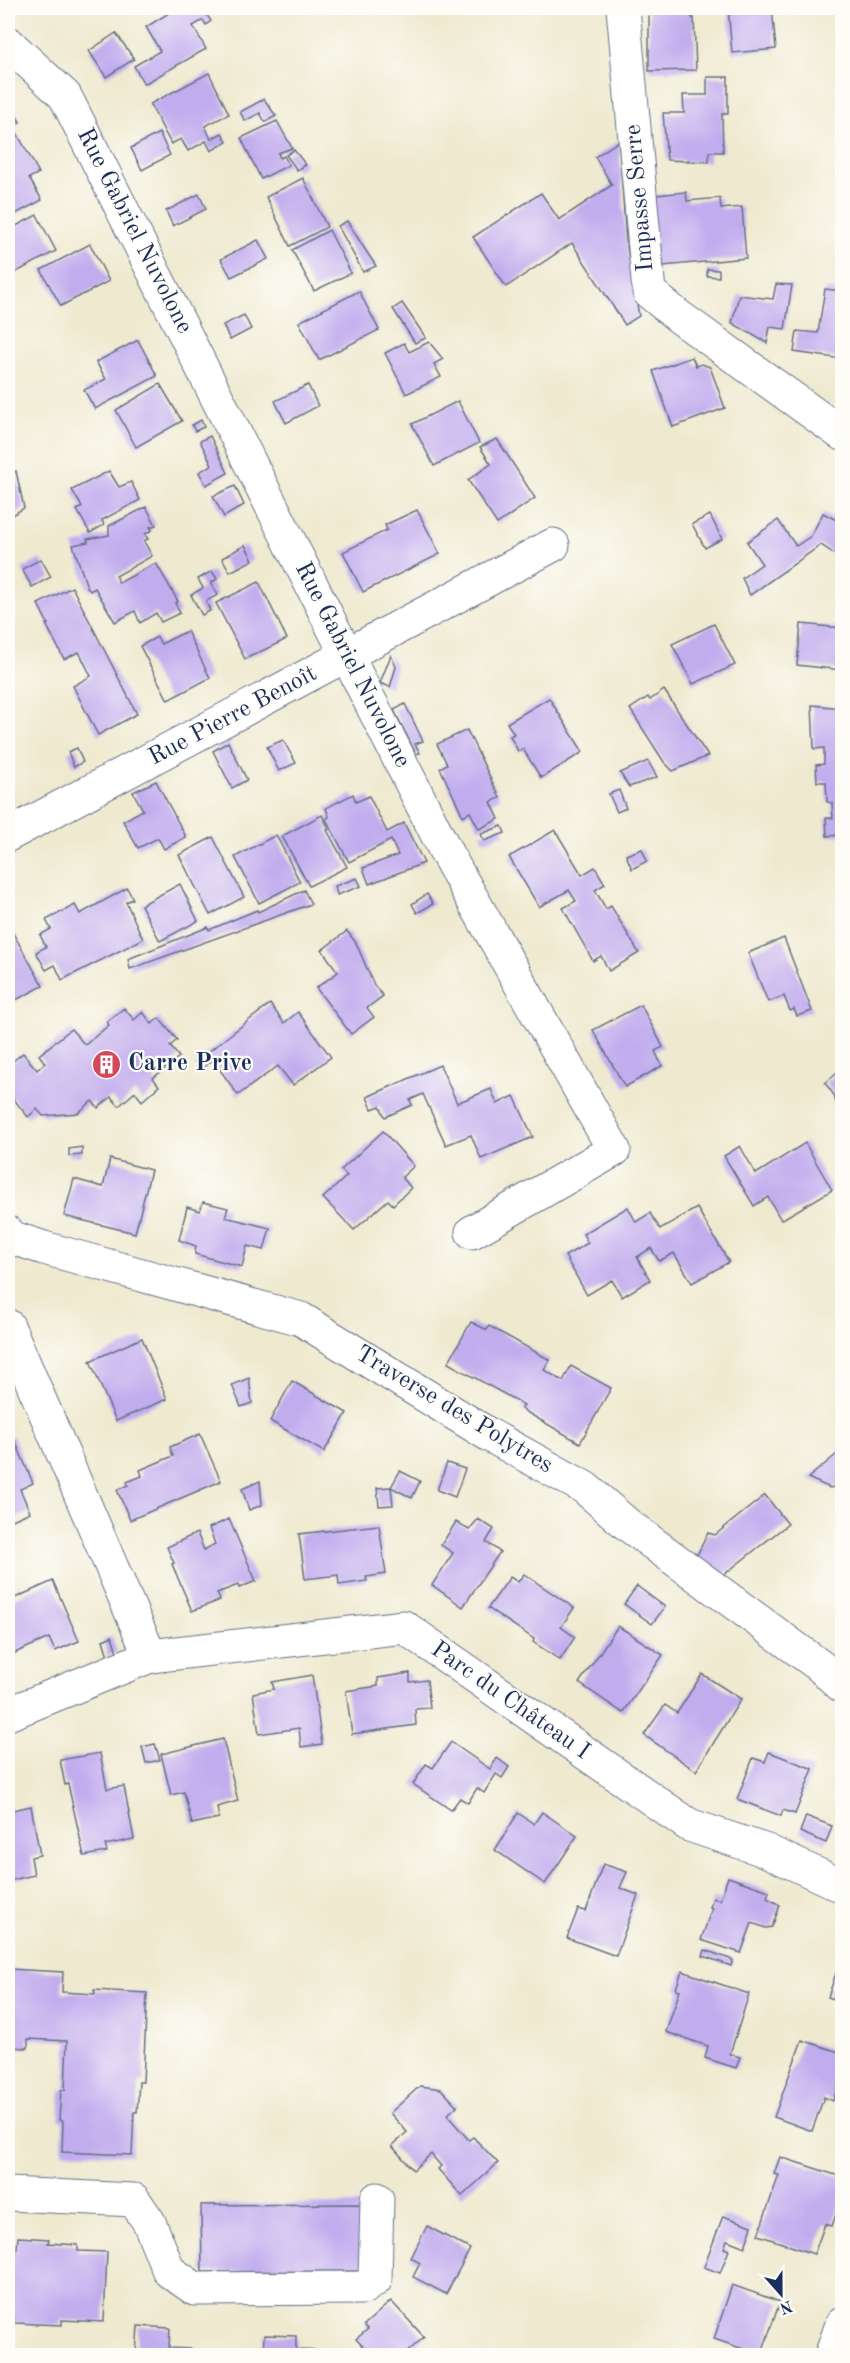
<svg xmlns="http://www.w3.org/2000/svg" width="850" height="2363" font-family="'Old Standard TT',serif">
<rect width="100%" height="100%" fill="#fdfcf7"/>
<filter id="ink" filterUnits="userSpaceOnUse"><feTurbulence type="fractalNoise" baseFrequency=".0167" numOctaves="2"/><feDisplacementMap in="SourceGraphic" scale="12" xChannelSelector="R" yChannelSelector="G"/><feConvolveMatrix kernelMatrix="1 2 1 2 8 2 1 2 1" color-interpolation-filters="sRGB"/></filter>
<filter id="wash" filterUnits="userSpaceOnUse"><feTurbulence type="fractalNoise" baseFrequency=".008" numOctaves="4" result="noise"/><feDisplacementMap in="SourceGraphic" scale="24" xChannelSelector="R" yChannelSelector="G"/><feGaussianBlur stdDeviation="1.35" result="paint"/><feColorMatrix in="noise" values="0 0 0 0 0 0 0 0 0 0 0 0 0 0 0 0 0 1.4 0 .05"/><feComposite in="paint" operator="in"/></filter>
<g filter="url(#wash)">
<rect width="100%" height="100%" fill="#efe9cf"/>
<g id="blocks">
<g fill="#c1acee">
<polygon points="177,8 202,8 211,21 206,25 203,20 193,26 206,49 144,84 134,66 160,51 146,27"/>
<polygon points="649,8 692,8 692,18 694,18 696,70 649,71"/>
<polygon points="728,8 772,8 776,49 732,53"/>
<polygon points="116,33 134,59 106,77 89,51"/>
<polygon points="209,73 229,114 205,126 211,139 222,133 227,142 211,151 206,141 188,151 181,139 171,144 150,104"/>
<polygon points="707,77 728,77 728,114 722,114 723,152 709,152 709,162 667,160 663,113 684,113 683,95 707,95"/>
<polygon points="264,99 276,116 265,122 260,113 245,121 240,112"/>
<polygon points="8,100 20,122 13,126 39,173 29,178 42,200 8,218"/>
<polygon points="277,121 292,148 278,153 280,158 284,156 289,165 261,179 241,138"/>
<polygon points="159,133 170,155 142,170 131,148"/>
<polygon points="619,141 626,241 639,316 625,325 572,243 506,287 473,237 541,193 559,220 612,185 595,157"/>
<polygon points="294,150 306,165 297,170 286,155"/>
<polygon points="303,178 327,227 290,246 266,197"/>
<polygon points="686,192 687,201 720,198 721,209 742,207 746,258 652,267 645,196"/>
<polygon points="199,194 206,209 173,226 166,211"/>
<polygon points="37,215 56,251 11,275 8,268 8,230"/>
<polygon points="347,221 366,251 376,266 363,272 338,226"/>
<polygon points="329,230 351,273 314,291 292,250"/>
<polygon points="258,240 268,259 231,277 221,259"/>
<polygon points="90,244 109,281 61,306 41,270"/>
<polygon points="707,269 719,270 719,277 707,276"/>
<polygon points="776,284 792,285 785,329 770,327 767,343 732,323 739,295 773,299"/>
<polygon points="825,289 842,291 842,359 794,352 797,331 818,333"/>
<polygon points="359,291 379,330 319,360 299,322"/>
<polygon points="402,303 426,338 415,343 393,309"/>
<polygon points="244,315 251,329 230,340 223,325"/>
<polygon points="138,340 157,376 95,409 84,390 106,379 96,362"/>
<polygon points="429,342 443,359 434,364 441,377 406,394 385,353 404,343 409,352"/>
<polygon points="692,357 696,366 702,364 710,367 725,408 673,427 653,371"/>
<polygon points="160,384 182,421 136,447 116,410"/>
<polygon points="308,385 318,406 286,423 275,401"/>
<polygon points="458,401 479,443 434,466 412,424"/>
<polygon points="201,420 204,427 195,431 192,425"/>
<polygon points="210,436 228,473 206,485 199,472 212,465 200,441"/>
<polygon points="497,439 535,498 497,524 468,480 491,464 480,447"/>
<polygon points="16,471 24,508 8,518 8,476"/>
<polygon points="109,471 119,487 131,482 140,500 102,520 104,525 90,533 77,510 82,507 72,490"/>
<polygon points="235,486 244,505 224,517 213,496"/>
<polygon points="146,507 156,525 150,527 152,530 145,534 148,539 144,541 152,556 116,576 119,583 156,563 178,601 175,603 180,613 161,622 156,613 140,623 135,611 115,622 95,588 90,591 87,587 73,545 88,542 87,539 109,535 109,526"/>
<polygon points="417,510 440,554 363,592 343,552 387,530 385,525"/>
<polygon points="823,513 842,523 842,545 838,553 836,555 821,545 750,595 742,578 762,564 747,542 778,520 796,546 811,536"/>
<polygon points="710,515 722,539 705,548 692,524"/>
<polygon points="245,545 253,560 230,572 222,558"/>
<polygon points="41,559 51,577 32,587 22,569"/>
<polygon points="212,571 217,579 211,583 218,595 206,601 210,611 202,615 191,595 203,588 198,579"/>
<polygon points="259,582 287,639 245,659 216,603"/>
<polygon points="72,587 137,714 98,735 73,686 91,676 79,652 64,659 46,624 48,624 38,604"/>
<polygon points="714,624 735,665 693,684 672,644"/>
<polygon points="801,624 842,628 842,670 797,665"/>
<polygon points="187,631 210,678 168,700 140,646 157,637 161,644"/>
<polygon points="391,655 396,667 390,687 380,683"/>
<polygon points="664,690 708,756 673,771 664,762 630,709 648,697 650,700"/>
<polygon points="549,698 583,752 541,778 523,749 518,751 510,736 514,734 507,723"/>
<polygon points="405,704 423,741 415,744 420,753 416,754 394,710"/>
<polygon points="812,705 842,708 842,835 827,836 826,818 833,818 832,803 827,802 826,782 817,782 816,765 824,764 824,748 814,749"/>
<polygon points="467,730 500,798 491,802 499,819 479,829 470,812 463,816 440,768 447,764 437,744"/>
<polygon points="283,740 296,763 279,771 267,747"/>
<polygon points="228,742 247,780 232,788 213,751"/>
<polygon points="77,748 83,762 74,767 68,752"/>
<polygon points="648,761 657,777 629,787 620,773"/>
<polygon points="156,781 186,837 164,849 158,838 138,848 123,821 143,810 133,792"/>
<polygon points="619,790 626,808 617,812 609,794"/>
<polygon points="353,794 356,802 369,796 387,832 404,823 424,863 369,884 363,868 398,855 391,840 349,862 326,819 329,817 326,808"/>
<polygon points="322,815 329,829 327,830 347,867 309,886 282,836"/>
<polygon points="502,826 505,833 484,841 481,834"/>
<polygon points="555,830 582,875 595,867 605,884 595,890 606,909 611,906 639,953 609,971 601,956 593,961 563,908 576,901 569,890 539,907 509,857"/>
<polygon points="276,835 300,882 259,903 235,857"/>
<polygon points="213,837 244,897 210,915 179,855"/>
<polygon points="642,849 647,861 632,869 626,855"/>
<polygon points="357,878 361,886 337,895 335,886"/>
<polygon points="180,884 198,921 160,941 141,905"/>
<polygon points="127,888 133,899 126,902 143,939 62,980 55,965 46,970 36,952 46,947 40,935 51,929 46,920 75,905 80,914"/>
<polygon points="304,890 311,904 130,969 128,959 208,927 209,930 257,910 258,912"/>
<polygon points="427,894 433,904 417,913 412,904"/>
<polygon points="347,931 356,943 374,985 383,996 367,1008 374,1017 351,1034 316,988 338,972 322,950"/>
<polygon points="13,933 43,986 10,1003 12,1007 8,1009 8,936"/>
<polygon points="784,938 812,1011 797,1016 794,1009 790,1011 784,996 768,1002 748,953"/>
<polygon points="270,1004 284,1023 298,1012 331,1057 293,1085 278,1066 238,1095 213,1060 201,1069 195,1062"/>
<polygon points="641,1005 663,1047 655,1051 662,1066 625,1087 593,1030"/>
<polygon points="124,1008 134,1020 143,1012 152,1024 159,1018 177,1040 170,1046 179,1057 153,1078 159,1086 142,1101 135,1092 119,1106 111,1097 98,1108 92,1101 78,1113 43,1116 37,1109 28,1117 8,1092 8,1065 23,1053 37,1070 45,1063 39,1055 71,1029 85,1045 109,1025 107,1022"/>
<polygon points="440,1065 457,1103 491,1089 497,1104 514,1096 533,1137 481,1159 471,1135 446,1145 423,1094 410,1100 412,1105 385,1117 380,1106 372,1109 367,1097"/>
<polygon points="842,1069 842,1128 834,1095 825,1083"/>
<polygon points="383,1131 414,1166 402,1177 411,1188 393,1205 388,1200 354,1230 323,1198 347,1176 341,1170"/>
<polygon points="805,1143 832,1190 781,1220 768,1197 754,1206 724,1156 740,1146 756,1174"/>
<polygon points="82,1147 82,1155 69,1156 69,1149"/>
<polygon points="110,1159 151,1170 135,1233 64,1216 74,1179 103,1187"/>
<polygon points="203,1202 228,1208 225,1217 270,1228 264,1250 247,1246 242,1267 195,1254 196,1246 179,1240 187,1207 200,1211"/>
<polygon points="628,1207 636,1222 650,1213 660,1229 697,1208 729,1262 692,1283 674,1253 659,1261 651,1248 637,1257 650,1280 622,1297 612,1280 587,1295 565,1256 588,1243 583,1234"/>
<polygon points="471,1322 487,1330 489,1326 550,1360 544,1370 563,1381 571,1366 611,1388 580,1443 521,1409 524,1405 448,1363"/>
<polygon points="142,1338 167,1399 116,1421 90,1361"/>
<polygon points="249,1378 252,1403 241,1407 232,1385"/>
<polygon points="292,1381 347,1413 324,1452 270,1421"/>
<polygon points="200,1434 221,1481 130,1520 117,1490 128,1485 127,1482 142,1476 140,1470 173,1456 170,1447"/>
<polygon points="13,1436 33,1483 20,1489 30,1512 8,1522 8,1438"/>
<polygon points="842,1450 842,1484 830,1488 808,1478"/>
<polygon points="447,1463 465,1469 455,1497 437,1490"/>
<polygon points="400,1471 420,1481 412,1498 391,1487 393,1505 379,1506 377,1488 391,1487"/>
<polygon points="260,1481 262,1505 249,1510 242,1489"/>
<polygon points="765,1495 788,1524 722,1576 696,1557 708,1533 715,1535"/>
<polygon points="229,1519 256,1581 239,1588 238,1585 217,1593 220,1600 192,1611 172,1564 174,1563 167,1547 197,1533 204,1550 215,1544 209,1528"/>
<polygon points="478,1519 494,1529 486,1542 500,1552 463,1607 432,1585 453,1553 441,1545 456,1522 469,1530"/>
<polygon points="379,1525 386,1574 366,1577 367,1581 339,1585 338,1575 305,1579 299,1534"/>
<polygon points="524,1574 574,1608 561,1627 575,1637 560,1660 533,1642 534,1639 488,1608 510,1577 518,1582"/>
<polygon points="53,1581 79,1641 55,1651 49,1638 10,1655 12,1657 8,1659 8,1601"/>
<polygon points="637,1586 665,1607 652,1624 624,1604"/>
<polygon points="618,1626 663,1655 623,1713 579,1683"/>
<polygon points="112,1636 117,1652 108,1656 103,1640"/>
<polygon points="410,1673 410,1682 427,1680 430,1708 415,1709 416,1725 352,1734 346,1691 378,1686 378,1678"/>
<polygon points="702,1674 741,1699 696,1771 644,1735 665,1705 677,1713"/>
<polygon points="312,1675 322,1744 301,1747 299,1728 259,1734 253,1693 274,1689 272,1682"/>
<polygon points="223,1739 238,1801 217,1807 219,1818 192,1824 184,1792 171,1795 161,1754"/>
<polygon points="451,1742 490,1769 497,1758 509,1767 502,1778 496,1774 484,1793 477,1788 468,1803 460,1798 451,1810 413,1784 426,1764 433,1768"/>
<polygon points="155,1744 160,1760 146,1763 142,1747"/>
<polygon points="769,1752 813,1769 795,1814 783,1810 781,1816 737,1799 753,1758 765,1762"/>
<polygon points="100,1753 107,1789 124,1786 134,1839 105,1845 107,1852 84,1856 68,1784 65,1785 60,1760"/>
<polygon points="31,1806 40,1855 31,1857 34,1875 8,1881 8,1811"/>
<polygon points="542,1812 577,1836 545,1884 495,1850 518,1813 534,1824"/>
<polygon points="806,1816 832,1826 826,1843 800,1832"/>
<polygon points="603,1864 627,1872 620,1888 638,1895 616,1956 567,1938 578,1909 586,1911"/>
<polygon points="728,1877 769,1891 767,1898 780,1905 772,1927 766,1928 752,1923 741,1953 701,1940 712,1908 710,1907 713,1898 720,1900"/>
<polygon points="705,1950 733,1960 731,1966 703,1956"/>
<polygon points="842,1955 842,2002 828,1997"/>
<polygon points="8,1969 63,1972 62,1992 95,1994 94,1990 147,1993 143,2082 139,2082 137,2112 134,2112 132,2155 62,2152 63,2121 59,2120 61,2090 65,2090 67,2041 28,2039 28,2048 8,2047"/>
<polygon points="682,1971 749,1994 730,2054 740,2057 736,2068 705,2058 708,2046 666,2032 680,1990 676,1989"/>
<polygon points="802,2040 842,2053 842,2076 833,2101 824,2097 812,2131 774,2117"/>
<polygon points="420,2086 441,2089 457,2106 447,2115 469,2140 473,2137 498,2163 462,2196 438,2169 441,2166 431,2154 413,2170 392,2146 407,2132 390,2113"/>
<polygon points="780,2157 842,2177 842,2198 832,2226 825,2224 814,2254 758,2235 779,2175 774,2174"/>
<polygon points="362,2204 363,2271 202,2272 201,2205"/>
<polygon points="723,2216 752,2226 745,2247 727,2240 724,2248 729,2250 720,2273 704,2267"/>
<polygon points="427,2226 470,2249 446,2294 413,2277 420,2263 411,2258"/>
<polygon points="18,2237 49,2239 48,2243 78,2245 78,2251 107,2252 104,2322 62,2320 62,2325 14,2323 14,2316 8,2316 8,2249 17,2249"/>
<polygon points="732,2285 780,2302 761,2355 714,2339"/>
<polygon points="391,2301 424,2337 404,2355 371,2355 356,2339 368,2329 364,2325"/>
<polygon points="138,2326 170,2328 169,2348 193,2349 193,2355 136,2355"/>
<polygon points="264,2335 296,2336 296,2350 328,2351 328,2355 263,2355"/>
</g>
</g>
</g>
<g filter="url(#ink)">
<use href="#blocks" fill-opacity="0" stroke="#657086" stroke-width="1.5"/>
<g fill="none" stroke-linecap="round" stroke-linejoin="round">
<defs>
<g id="minor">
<polyline points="623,8 649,292 678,316 842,434"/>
<polyline points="8,43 65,96 447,854 614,1150 472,1232"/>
<polyline points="8,835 553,545"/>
<polyline points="8,1233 13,1238 44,1248 301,1319 491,1436 585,1488 628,1525 820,1666 842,1686"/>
<polyline points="8,1326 150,1656"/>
<polyline points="8,1714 150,1656 404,1627 689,1825 767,1851 842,1886"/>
<polyline points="8,2194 134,2200 149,2222 169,2271 195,2289 363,2288 375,2280 377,2199"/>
<polyline points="831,2356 842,2324"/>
</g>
</defs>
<use href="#minor" stroke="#657086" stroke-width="35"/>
<use href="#minor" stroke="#fff" stroke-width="33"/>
</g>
</g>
<defs>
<symbol id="building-disc" viewBox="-11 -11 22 22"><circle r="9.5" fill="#d1495b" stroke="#fdfcf7"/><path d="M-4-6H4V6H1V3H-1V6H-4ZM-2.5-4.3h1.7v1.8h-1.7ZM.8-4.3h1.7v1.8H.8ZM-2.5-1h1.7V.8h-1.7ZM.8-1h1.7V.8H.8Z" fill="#fff"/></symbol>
</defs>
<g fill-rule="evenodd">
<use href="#building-disc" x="90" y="1048" width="33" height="33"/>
</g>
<g text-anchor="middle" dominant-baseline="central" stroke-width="4.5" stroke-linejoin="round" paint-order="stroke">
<g font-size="24" fill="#1b2f5e" stroke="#fdfcf7">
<text transform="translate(640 198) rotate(-95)">Impasse Serre</text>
<text transform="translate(134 231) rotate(63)">Rue Gabriel Nuvolone</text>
<text transform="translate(352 665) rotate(63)">Rue Gabriel Nuvolone</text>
<text transform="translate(233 716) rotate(-28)">Rue Pierre Benoît</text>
<text transform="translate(454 1410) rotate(31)">Traverse des Polytres</text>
<text transform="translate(510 1701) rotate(35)">Parc du Château I</text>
</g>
<g font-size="24" font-weight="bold" fill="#1b2f5e" stroke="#fdfcf7" text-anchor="start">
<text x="128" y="1064">Carre Prive</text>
</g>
</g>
<rect width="850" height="2363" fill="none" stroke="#fdfcf7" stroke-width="30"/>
<g transform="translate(781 2294) rotate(159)" stroke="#fdfcf7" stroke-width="4.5" paint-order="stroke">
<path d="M0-4.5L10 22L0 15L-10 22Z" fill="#1b2f5e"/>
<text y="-9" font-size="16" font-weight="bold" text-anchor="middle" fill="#1b2f5e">N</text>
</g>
</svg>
